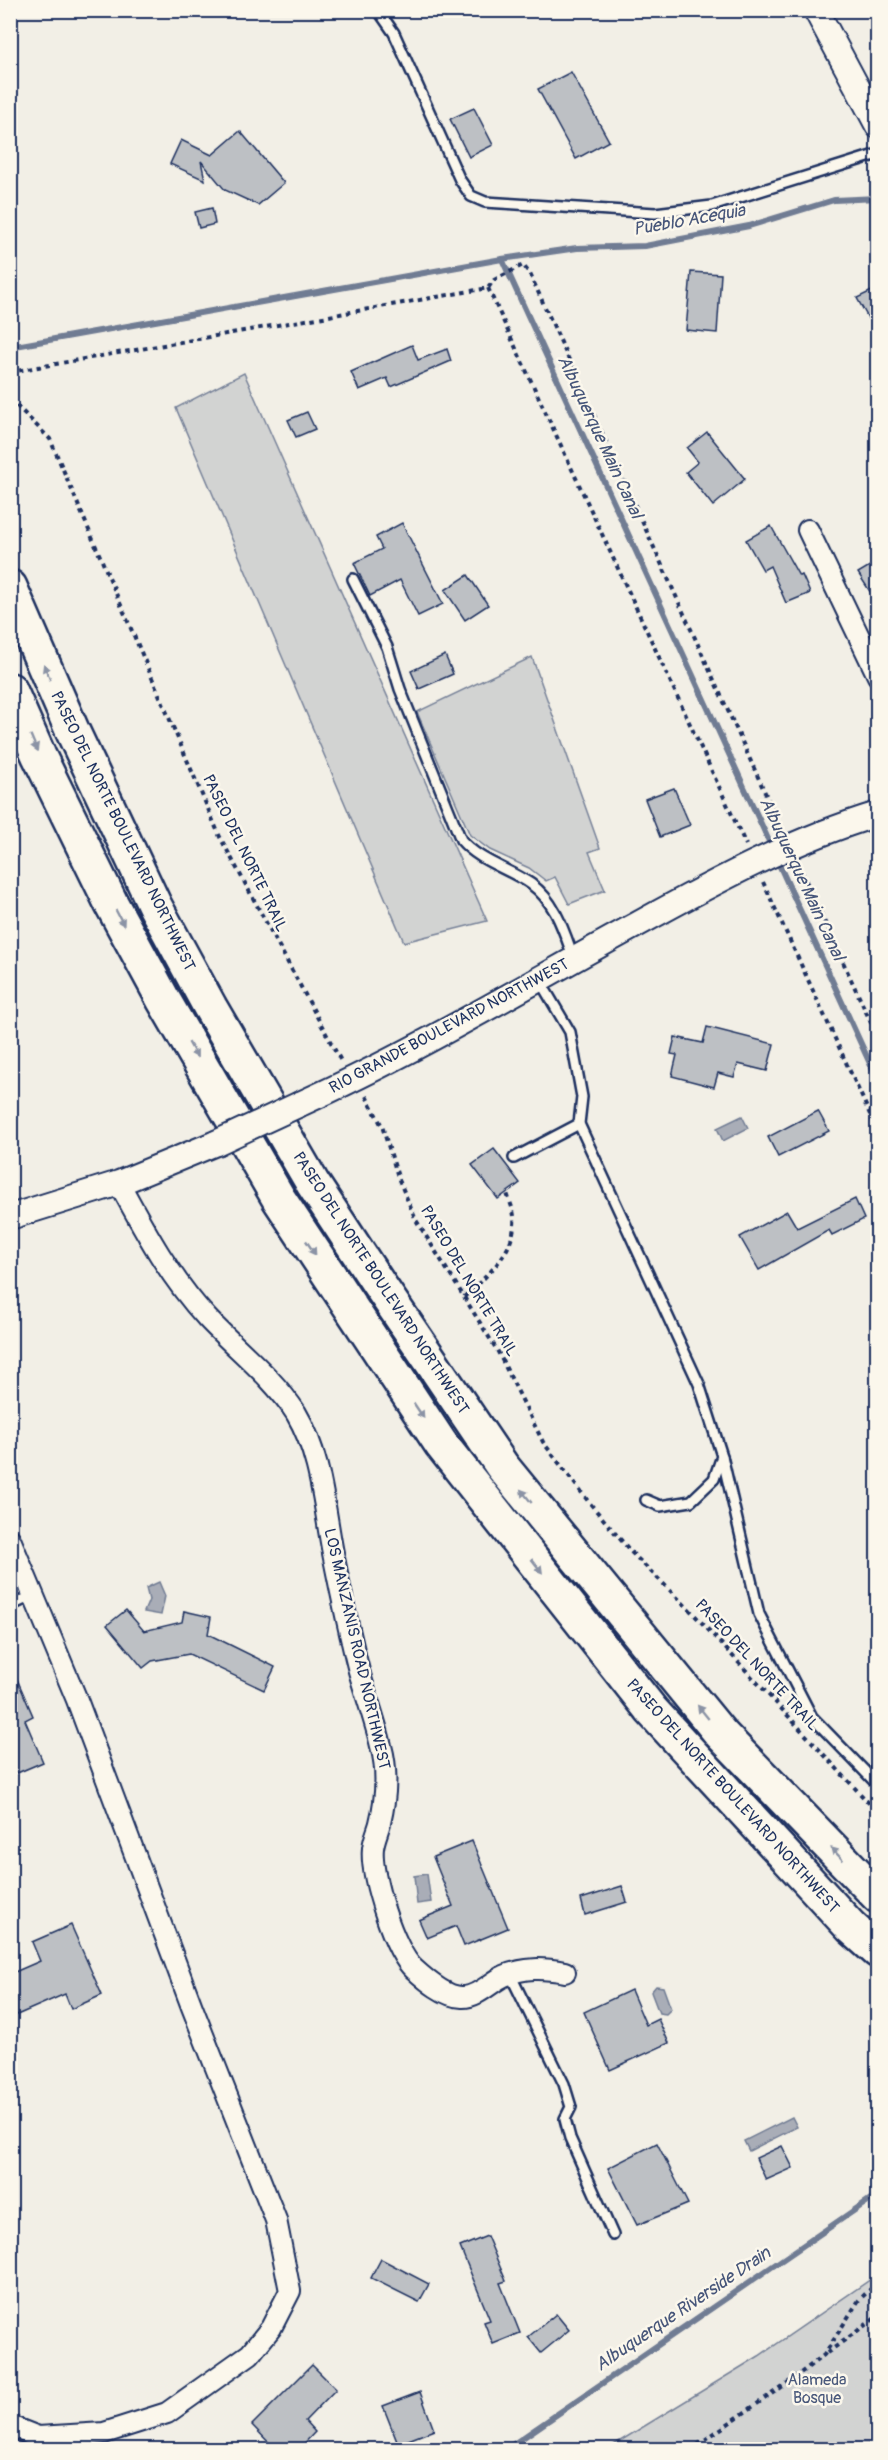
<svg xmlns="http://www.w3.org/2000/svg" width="888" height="2460" font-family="Pangolin,sans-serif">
<rect width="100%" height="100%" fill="#f2efe6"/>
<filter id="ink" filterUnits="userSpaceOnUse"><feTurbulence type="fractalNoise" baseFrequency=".0167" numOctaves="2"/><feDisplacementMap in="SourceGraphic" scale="12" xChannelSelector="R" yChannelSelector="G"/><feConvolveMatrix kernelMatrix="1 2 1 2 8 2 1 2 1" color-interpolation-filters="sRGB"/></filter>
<g filter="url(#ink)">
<g fill="#d2d3d2" stroke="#768198" stroke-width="1.5">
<polygon points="244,373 487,921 404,942 176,408"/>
<polygon points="532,657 600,848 589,852 605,890 569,904 555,877 546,881 529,868 490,850 470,835 417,712"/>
<polygon points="877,2275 877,2449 607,2449 759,2356"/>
</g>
<g fill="#a9adb7" stroke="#707b93" stroke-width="1.5">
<polygon points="742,1116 748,1128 723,1141 717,1128"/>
<polygon points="159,1582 165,1596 161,1615 144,1612 149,1600 146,1588"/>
<polygon points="427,1874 431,1902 417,1904 414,1876"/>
<polygon points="656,1986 663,1987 671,2009 666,2014 659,2013 651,1992"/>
<polygon points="792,2117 797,2127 749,2151 744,2141"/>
</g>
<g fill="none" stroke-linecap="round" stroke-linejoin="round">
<g stroke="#707b93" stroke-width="6">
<polyline points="502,259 773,850"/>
<polyline points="10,347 502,259 577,248 645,246 749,226 834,200 878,198"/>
<polyline points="777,860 878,1081"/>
<polyline points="505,2450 878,2194"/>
</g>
</g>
<g fill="#bdc0c4" stroke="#1b2f5e" stroke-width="1.5">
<polygon points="571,72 609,141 576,159 538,89"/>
<polygon points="474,108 493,145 469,157 450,119"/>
<polygon points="240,131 284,183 258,205 225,190 201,161 205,180 170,164 181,140 212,155"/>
<polygon points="212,208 215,224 199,228 195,212"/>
<polygon points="691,272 721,274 717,333 686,330"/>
<polygon points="878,288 878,336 857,298"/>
<polygon points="412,345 418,360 447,349 451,361 391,387 387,378 359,390 351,372"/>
<polygon points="307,412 315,429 296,437 288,420"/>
<polygon points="707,432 745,479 713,506 686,472 698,462 687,448"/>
<polygon points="402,523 443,604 418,616 400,580 370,596 354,563 382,549 376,537"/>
<polygon points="771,526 799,576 802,575 810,593 786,603 770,566 763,570 746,540"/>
<polygon points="878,561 878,604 858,573"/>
<polygon points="468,575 488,605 465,620 445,590"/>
<polygon points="445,655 453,674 419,689 411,671"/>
<polygon points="674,788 690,825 660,837 645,799"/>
<polygon points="707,1027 774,1044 767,1071 738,1064 734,1077 718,1073 714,1087 672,1076 677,1055 671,1054 675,1037 703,1043"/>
<polygon points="818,1111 829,1131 778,1157 768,1137"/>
<polygon points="494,1149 520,1183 498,1199 472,1165"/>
<polygon points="855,1199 864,1219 832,1235 829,1230 759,1270 740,1237 787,1211 797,1228"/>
<polygon points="126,1610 144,1631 182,1622 184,1611 211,1617 208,1634 275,1667 264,1690 189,1654 152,1661 143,1668 107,1625"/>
<polygon points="10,1663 33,1716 25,1720 43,1762 10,1776"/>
<polygon points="472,1841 508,1928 464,1946 456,1926 427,1938 419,1920 453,1906 433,1857"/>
<polygon points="622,1886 627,1902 585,1915 581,1899"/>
<polygon points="71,1925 102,1995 71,2009 65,1994 10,2018 10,1974 40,1961 32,1942"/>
<polygon points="631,1990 646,2025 658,2019 669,2043 610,2070 584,2012"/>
<polygon points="657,2143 688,2204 637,2225 608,2168"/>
<polygon points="782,2146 793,2168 766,2180 756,2158"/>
<polygon points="487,2236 506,2281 500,2283 520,2333 493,2344 484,2322 490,2320 460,2247"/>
<polygon points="381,2259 429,2284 419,2302 371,2278"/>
<polygon points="556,2314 569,2330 541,2353 528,2337"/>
<polygon points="312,2365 336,2389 305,2421 315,2432 298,2450 276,2450 252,2425"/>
<polygon points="420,2392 434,2430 398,2444 383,2406"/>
</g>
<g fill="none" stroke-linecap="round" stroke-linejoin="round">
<defs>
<g id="service">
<polyline points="378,10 394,33 460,180 471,196 485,202 655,213 712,206 878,154"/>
<path d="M353,579L387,647L400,689L461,840C480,862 508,868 531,884C556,902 564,932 574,959"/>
<polyline points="540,981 570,1032 582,1097 579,1124 699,1384 722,1456 714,1479 691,1501 660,1506 646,1500"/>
<polyline points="514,1158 579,1124"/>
<polyline points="722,1456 759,1614 812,1717 878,1785"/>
<polyline points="10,1606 34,1595"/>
<polyline points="510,1974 564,2084 571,2107 565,2119 570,2138 613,2235"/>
</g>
<g id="minor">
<polyline points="808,530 878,676"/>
<path d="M119,1183C145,1231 170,1278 207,1318C236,1349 273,1377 296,1413C321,1455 324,1507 333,1553C341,1593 349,1632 359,1671C366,1696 375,1720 381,1746C388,1771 386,1798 380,1823C378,1831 374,1839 373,1848C370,1875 394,1951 414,1969C425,1979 446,1998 463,1997C478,1997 491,1982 504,1976C525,1967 543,1968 565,1972"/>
<polyline points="10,1539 77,1700 192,2007 276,2220 290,2291 271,2328 250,2354 167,2413 104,2433 38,2437 10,2426"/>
</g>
<g id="tertiary">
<polyline points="816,10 878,126"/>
<path d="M300,1104C416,1052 526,985 638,924C716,881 792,840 878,814"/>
<polyline points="10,1217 119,1183 216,1143"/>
</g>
<g id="motorway">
<polyline points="10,587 72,730 155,906 210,1007 313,1184 378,1283 502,1466 721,1734 878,1896"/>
<polyline points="10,690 39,756 111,903 163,999 279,1199 441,1444 652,1711 851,1927 878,1951"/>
</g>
</defs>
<use href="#service" stroke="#1b2f5e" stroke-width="14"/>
<use href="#minor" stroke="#1b2f5e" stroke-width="24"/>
<use href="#tertiary" stroke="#1b2f5e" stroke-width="28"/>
<use href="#motorway" stroke="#1b2f5e" stroke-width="38"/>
<g stroke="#1b2f5e" stroke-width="4" stroke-dasharray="4.5 4.5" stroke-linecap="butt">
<polyline points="488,288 746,845"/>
<polyline points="10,372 488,288 494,280 523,265 530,274 782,830"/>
<polyline points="10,399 50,439 220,837 342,1063"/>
<polyline points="798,864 878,1038"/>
<polyline points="763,882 878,1132"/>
<polyline points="366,1096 382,1126 399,1180 416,1220 497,1350 543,1442 588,1501 632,1553 690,1610 878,1813"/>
<path d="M464,1297C487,1275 517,1252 514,1216C513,1208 509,1200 507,1193"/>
<polyline points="827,2353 878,2316"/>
<polyline points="690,2450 786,2384 824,2355 859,2300 878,2282"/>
</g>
<use href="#service" stroke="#fbf7ec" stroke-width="9"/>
<use href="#minor" stroke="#fbf7ec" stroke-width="20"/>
<use href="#tertiary" stroke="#fbf7ec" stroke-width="24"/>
<use href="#motorway" stroke="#fbf7ec" stroke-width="33"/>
<defs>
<polyline id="tertiary-bridge" points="216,1143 300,1104"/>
</defs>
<use href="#tertiary-bridge" stroke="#1b2f5e" stroke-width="28" stroke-linecap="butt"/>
<use href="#tertiary-bridge" stroke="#fbf7ec" stroke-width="24"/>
</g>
<defs><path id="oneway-solid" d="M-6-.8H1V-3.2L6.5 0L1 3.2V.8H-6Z" transform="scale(1.5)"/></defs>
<g fill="#8b93a5">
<use href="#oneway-solid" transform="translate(47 672) rotate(-113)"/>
<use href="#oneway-solid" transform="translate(34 743) rotate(67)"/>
<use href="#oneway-solid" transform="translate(120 918) rotate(62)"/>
<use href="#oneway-solid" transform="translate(193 1050) rotate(60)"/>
<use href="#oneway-solid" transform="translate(311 1248) rotate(56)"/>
<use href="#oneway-solid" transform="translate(419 1411) rotate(56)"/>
<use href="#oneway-solid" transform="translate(526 1496) rotate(-129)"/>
<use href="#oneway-solid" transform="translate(537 1566) rotate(52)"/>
<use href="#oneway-solid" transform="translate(703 1712) rotate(-129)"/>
<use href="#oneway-solid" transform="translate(837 1854) rotate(-134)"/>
</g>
</g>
<g text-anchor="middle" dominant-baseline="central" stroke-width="5" stroke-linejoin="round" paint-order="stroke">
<g font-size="16" fill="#1b2f5e" stroke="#fbf7ec">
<text transform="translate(123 831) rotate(64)">PASEO DEL NORTE BOULEVARD NORTHWEST</text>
<text transform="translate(245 853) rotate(64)">PASEO DEL NORTE TRAIL</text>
<text transform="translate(449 1026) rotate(-28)">RIO GRANDE BOULEVARD NORTHWEST</text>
<text transform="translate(469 1281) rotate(59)">PASEO DEL NORTE TRAIL</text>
<text transform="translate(381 1283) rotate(57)">PASEO DEL NORTE BOULEVARD NORTHWEST</text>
<text transform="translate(357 1649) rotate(77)">LOS MANZANIS ROAD NORTHWEST</text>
<text transform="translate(757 1665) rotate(47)">PASEO DEL NORTE TRAIL</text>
<text transform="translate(733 1796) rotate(48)">PASEO DEL NORTE BOULEVARD NORTHWEST</text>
</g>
<g font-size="16" fill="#49587b" stroke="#fbf7ec">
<text x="817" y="2380">Alameda<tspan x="817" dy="18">Bosque</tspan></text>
</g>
<g font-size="18" font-style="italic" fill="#465579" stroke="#fbf7ec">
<text transform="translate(689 220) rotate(-10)">Pueblo Acequia</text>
<text transform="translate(600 437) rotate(65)">Albuquerque Main Canal</text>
<text transform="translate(802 879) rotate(65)">Albuquerque Main Canal</text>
<text transform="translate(683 2309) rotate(-34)">Albuquerque Riverside Drain</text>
</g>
</g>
<rect width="888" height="2460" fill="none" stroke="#fbf7ec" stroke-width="36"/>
<rect x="18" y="18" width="852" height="2424" fill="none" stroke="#1b2f5e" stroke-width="2" filter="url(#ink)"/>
</svg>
